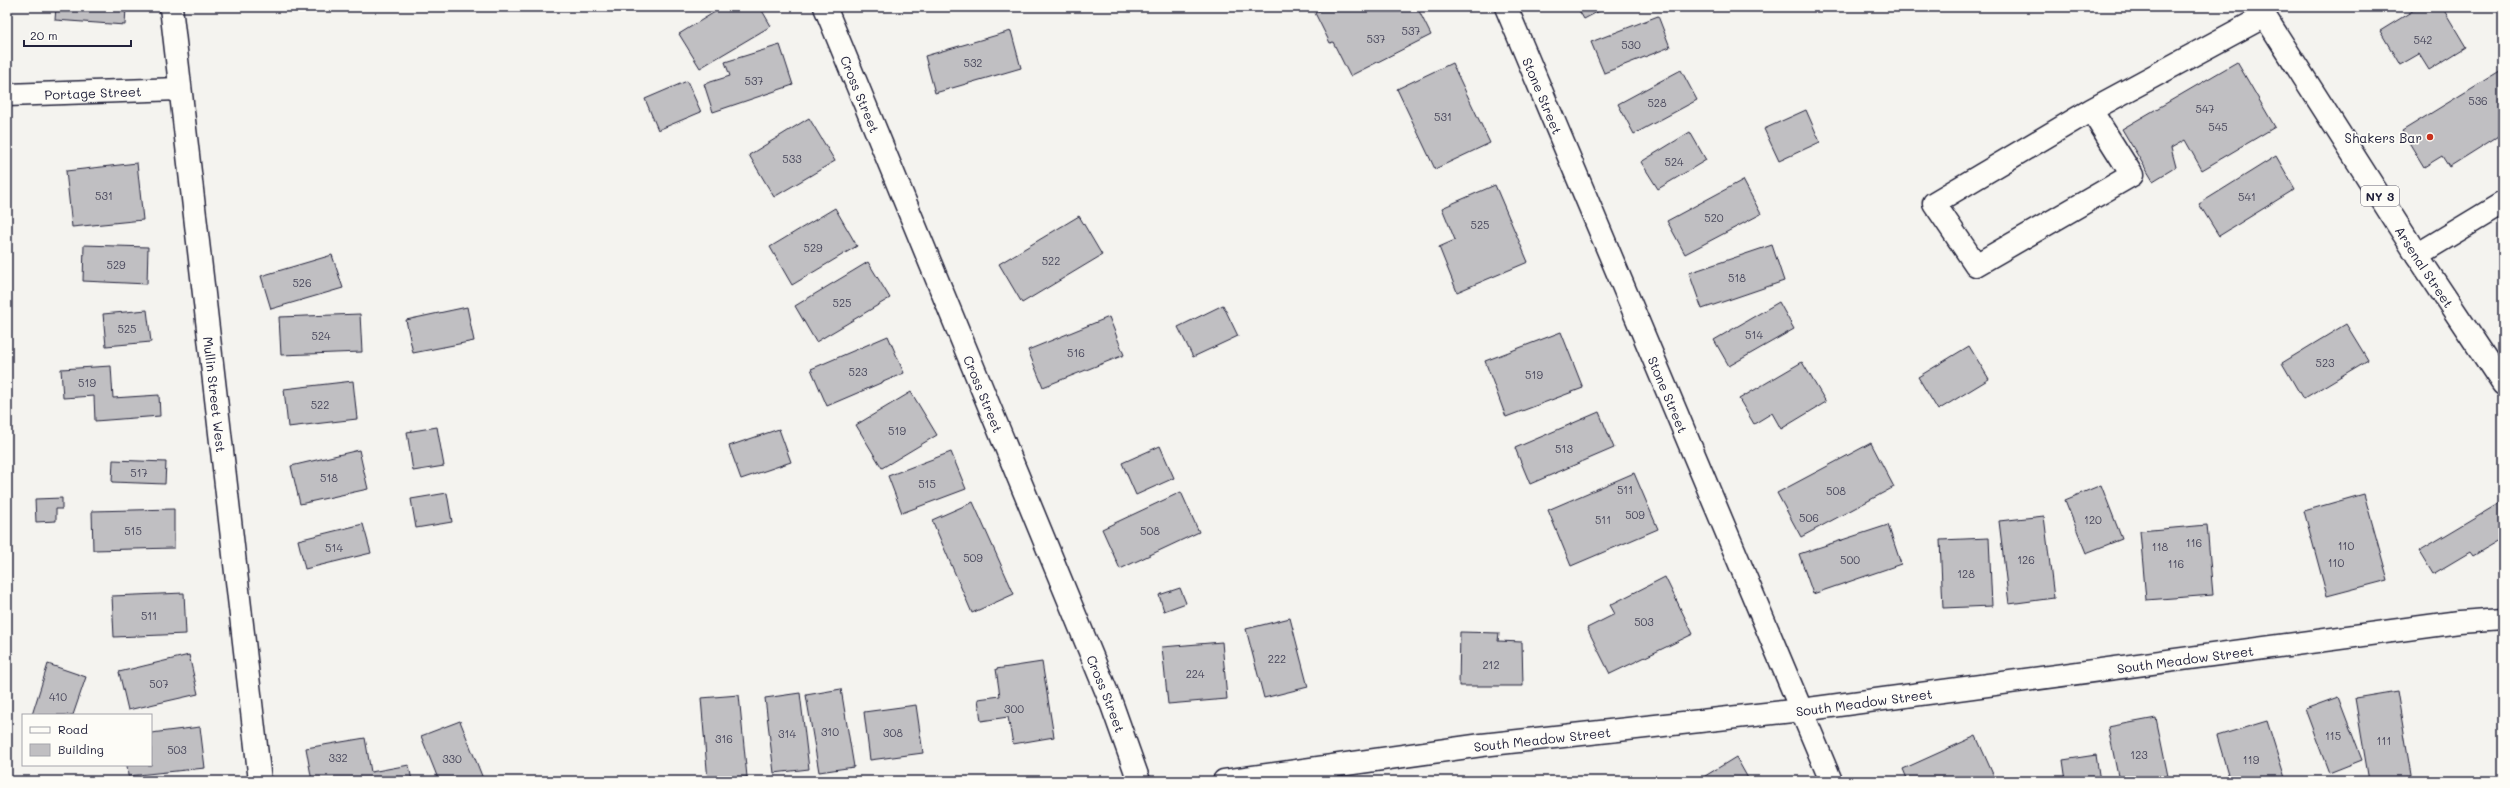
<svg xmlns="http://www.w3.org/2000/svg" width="2510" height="788" font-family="Mali,sans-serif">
<rect width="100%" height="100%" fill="#f4f3ef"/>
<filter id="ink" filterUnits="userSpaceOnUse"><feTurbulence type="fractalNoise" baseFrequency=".025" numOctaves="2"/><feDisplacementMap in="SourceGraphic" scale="8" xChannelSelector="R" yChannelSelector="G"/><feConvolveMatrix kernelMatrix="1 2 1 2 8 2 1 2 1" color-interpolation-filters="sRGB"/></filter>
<g filter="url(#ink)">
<g fill="#c0bfc2" stroke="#22223b">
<polygon points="56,7 126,7 125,25 55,20"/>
<polygon points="723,7 760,7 771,26 700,68 679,34"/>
<polygon points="1327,7 1417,7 1431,35 1350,76 1333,42 1330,43 1315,13"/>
<polygon points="1577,7 1607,7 1584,19"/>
<polygon points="2419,7 2442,7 2466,47 2429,70 2419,54 2400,65 2380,31"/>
<polygon points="1658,16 1670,47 1604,73 1591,42"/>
<polygon points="1011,31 1021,68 935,93 925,56"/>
<polygon points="780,45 793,85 713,112 704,84 730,76 725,62"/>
<polygon points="2237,62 2275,127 2202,170 2185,140 2171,148 2176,167 2153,181 2122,129"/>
<polygon points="1452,63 1490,143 1435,169 1397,89"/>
<polygon points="2503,69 2503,133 2449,167 2442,156 2424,167 2402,131"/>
<polygon points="1681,70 1697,100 1634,134 1618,104"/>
<polygon points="687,81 701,112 658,130 645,99"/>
<polygon points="1806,110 1820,142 1779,161 1764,129"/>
<polygon points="809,118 835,161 774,197 749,155"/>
<polygon points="1690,132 1706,160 1658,189 1641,162"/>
<polygon points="2276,156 2295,189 2219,236 2199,204"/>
<polygon points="137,163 143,220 72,227 66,171"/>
<polygon points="1743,180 1761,214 1685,254 1667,221"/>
<polygon points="1495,185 1528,262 1457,292 1439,247 1455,240 1442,208"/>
<polygon points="835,208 857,246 792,285 770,247"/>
<polygon points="1079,216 1102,255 1022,303 999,264"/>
<polygon points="84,245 148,247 147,284 83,281"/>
<polygon points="1772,245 1784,281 1702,309 1689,273"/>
<polygon points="332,255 343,288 271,309 261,276"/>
<polygon points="868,262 890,298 816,342 795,306"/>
<polygon points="1779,302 1794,329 1729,366 1714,340"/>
<polygon points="1223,305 1238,336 1193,357 1178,327"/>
<polygon points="467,307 474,341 413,353 406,320"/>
<polygon points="147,310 151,342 106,346 103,314"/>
<polygon points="360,314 362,352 281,355 279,317"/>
<polygon points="1109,317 1124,355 1043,387 1028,350"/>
<polygon points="2346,324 2368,360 2303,399 2282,363"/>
<polygon points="1561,332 1583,388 1506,417 1485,361"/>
<polygon points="888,336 904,373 827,406 811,369"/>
<polygon points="1969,346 1989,379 1938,410 1918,377"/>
<polygon points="1802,362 1826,402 1781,429 1772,413 1754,424 1739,399"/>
<polygon points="111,366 113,398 159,395 160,416 95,421 94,396 63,398 61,369"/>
<polygon points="353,381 357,419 288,427 284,389"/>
<polygon points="911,392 937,435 882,468 856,425"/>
<polygon points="1599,412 1614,448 1530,484 1515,448"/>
<polygon points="437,427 444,466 413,471 407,432"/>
<polygon points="779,429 791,462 741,479 729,446"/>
<polygon points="1871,443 1894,487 1801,537 1777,493"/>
<polygon points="1160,446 1174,478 1136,495 1122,463"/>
<polygon points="359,450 368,489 300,504 291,466"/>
<polygon points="951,452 966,489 902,513 888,476"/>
<polygon points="113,460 166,462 165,484 112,482"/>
<polygon points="1634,473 1658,529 1571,566 1548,510"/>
<polygon points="2101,485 2122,539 2086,553 2065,500"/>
<polygon points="1181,492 1199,532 1120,569 1102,529"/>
<polygon points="447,493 452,522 416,528 411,499"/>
<polygon points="2364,494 2388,580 2327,596 2304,511"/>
<polygon points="62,498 62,509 56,509 56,521 36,522 35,499"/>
<polygon points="2503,501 2503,538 2473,556 2470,552 2433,574 2419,551"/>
<polygon points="973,502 1014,594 972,613 932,520"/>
<polygon points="174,509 174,548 93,550 92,511"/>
<polygon points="2044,516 2054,598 2009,604 1999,521"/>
<polygon points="363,524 371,553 305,569 298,540"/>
<polygon points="1888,525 1901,564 1813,594 1799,554"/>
<polygon points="2207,525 2213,595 2146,600 2140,531"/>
<polygon points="1989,538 1992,606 1943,608 1940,540"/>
<polygon points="1665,577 1693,634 1610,674 1587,628 1615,614 1610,605"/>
<polygon points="1180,588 1186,603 1164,611 1159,595"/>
<polygon points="184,593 186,634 114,637 112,596"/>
<polygon points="1290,618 1308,687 1264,698 1246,629"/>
<polygon points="1460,632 1499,633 1498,641 1522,642 1523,686 1459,686"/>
<polygon points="1222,642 1227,699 1168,704 1162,647"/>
<polygon points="189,655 198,694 128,710 119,672"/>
<polygon points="1042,662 1054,737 1013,744 1008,717 981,721 978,699 1000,696 996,669"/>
<polygon points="48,664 86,677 73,715 32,715"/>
<polygon points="841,689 854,767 819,772 806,695"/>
<polygon points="2397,691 2412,781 2369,781 2355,698"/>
<polygon points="800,693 809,769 774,773 765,698"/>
<polygon points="739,695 747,777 708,781 701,698"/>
<polygon points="2338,697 2362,760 2329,773 2305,709"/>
<polygon points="916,705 923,753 870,760 864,712"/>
<polygon points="2156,718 2169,781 2119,781 2108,727"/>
<polygon points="460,721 484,781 439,781 421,736"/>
<polygon points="2267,721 2286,781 2230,781 2217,736"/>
<polygon points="200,727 205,768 128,776 127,765 151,765 151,733"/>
<polygon points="1976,736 1996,781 1908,781 1903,769"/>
<polygon points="365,738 371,772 409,765 412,781 312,781 306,748"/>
<polygon points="2096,755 2100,781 2066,781 2063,760"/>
<polygon points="1736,757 1749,780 1748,781 1697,781"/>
</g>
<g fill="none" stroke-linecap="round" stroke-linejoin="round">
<defs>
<g id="minor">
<path id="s1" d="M171,7L260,781"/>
<path id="s2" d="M825,7L1112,705L1139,781"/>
<path id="s3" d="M1506,7L1831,781"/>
<path id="s4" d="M7,95L179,89"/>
<polyline points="2091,110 1934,203 1976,265 2132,175 2091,110 2265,16"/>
<polyline points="2417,255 2503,203"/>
<path id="s5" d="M1224,781L1482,745L1801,710L2459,622L2503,619"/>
</g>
<g id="highway">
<path id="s6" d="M2259,7L2417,255L2503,384"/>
</g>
</defs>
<use href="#minor" stroke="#22223b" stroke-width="25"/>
<use href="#highway" stroke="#22223b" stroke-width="25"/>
<use href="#minor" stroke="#fdfcf7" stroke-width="22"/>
<use href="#highway" stroke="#fdfcf7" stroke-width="22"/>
</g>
</g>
<circle fill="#c8321e" stroke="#fdfcf7" stroke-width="1.5" cx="2430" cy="137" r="4"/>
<g text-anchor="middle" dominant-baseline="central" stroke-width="3.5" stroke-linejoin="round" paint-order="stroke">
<g font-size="11" fill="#4a495d">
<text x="1411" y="30">537</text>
<text x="1376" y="38">537</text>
<text x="2423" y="39">542</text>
<text x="1631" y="44">530</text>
<text x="973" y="62">532</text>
<text x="754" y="80">537</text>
<text x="2478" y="100">536</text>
<text x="1657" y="102">528</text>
<text x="2205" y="108">547</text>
<text x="1443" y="116">531</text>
<text x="2218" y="126">545</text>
<text x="792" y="158">533</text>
<text x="1674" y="161">524</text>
<text x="104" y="195">531</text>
<text x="2247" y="196">541</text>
<text x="1714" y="217">520</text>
<text x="1480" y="224">525</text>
<text x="813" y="247">529</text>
<text x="1051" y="260">522</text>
<text x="116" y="264">529</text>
<text x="1737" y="277">518</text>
<text x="302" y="282">526</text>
<text x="842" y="302">525</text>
<text x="127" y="328">525</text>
<text x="1754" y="334">514</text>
<text x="321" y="335">524</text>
<text x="1076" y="352">516</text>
<text x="2325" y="362">523</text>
<text x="858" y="371">523</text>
<text x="1534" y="374">519</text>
<text x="87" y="382">519</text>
<text x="320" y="404">522</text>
<text x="897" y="430">519</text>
<text x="1564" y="448">513</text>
<text x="139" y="472">517</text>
<text x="329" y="477">518</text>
<text x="927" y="483">515</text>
<text x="1625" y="489">511</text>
<text x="1836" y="490">508</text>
<text x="1635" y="514">509</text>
<text x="1809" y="517">506</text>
<text x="1603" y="519">511</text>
<text x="2093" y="519">120</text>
<text x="133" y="530">515</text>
<text x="1150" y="530">508</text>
<text x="2194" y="542">116</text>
<text x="2346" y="545">110</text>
<text x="2160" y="546">118</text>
<text x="334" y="547">514</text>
<text x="973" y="557">509</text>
<text x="1850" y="559">500</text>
<text x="2026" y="559">126</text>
<text x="2336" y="562">110</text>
<text x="2176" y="563">116</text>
<text x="1966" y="573">128</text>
<text x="149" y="615">511</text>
<text x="1644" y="621">503</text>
<text x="1277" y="658">222</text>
<text x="1491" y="664">212</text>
<text x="1195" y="673">224</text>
<text x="159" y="683">507</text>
<text x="58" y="696">410</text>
<text x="1014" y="708">300</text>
<text x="830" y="731">310</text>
<text x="893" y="732">308</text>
<text x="787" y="733">314</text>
<text x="2333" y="735">115</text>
<text x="724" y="738">316</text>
<text x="2384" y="740">111</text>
<text x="177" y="749">503</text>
<text x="2139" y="754">123</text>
<text x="338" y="757">332</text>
<text x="452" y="758">330</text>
<text x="2251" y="759">119</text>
</g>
<rect fill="#fdfcf7" stroke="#646373" stroke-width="1" x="2361" y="186" width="38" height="20" rx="3"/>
<g font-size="12" font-weight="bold" fill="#22223b">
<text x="2380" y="196">NY 3</text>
</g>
<g font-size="13" fill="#22223b" stroke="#fdfcf7">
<text stroke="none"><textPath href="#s4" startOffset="86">Portage Street</textPath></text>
<text stroke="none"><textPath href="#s2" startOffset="94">Cross Street</textPath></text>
<text stroke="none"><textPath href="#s3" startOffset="96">Stone Street</textPath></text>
<text stroke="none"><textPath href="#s6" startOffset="308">Arsenal Street</textPath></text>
<text stroke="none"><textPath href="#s2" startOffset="418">Cross Street</textPath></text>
<text stroke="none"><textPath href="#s1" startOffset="390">Mullin Street West</textPath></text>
<text stroke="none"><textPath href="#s3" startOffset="420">Stone Street</textPath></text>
<text stroke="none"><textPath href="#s5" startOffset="969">South Meadow Street</textPath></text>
<text stroke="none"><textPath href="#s2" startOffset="742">Cross Street</textPath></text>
<text stroke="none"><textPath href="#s5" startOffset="645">South Meadow Street</textPath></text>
<text stroke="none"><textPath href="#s5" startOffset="321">South Meadow Street</textPath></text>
</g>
<g font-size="13" fill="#22223b" stroke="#fdfcf7" text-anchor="end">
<text x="2422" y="137">Shakers Bar</text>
</g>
</g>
<rect width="2510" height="788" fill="none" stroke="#fdfcf7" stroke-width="24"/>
<rect x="12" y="12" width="2486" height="764" fill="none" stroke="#22223b" stroke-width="1.5" filter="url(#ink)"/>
<rect x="22" y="714" width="130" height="52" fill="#fdfcf7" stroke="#a5a5ac"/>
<rect x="30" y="727" width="20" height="6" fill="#fdfcf7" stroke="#a5a5ac"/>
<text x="58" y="734" font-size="12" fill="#22223b">Road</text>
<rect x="30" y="744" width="20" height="12" fill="#c0bfc2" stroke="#a5a5ac"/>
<text x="58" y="754" font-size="12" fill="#22223b">Building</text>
<path d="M24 40v6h107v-6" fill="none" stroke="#22223b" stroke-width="2"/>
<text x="30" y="40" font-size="12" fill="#22223b" stroke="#fdfcf7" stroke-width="3" paint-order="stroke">20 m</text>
</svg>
